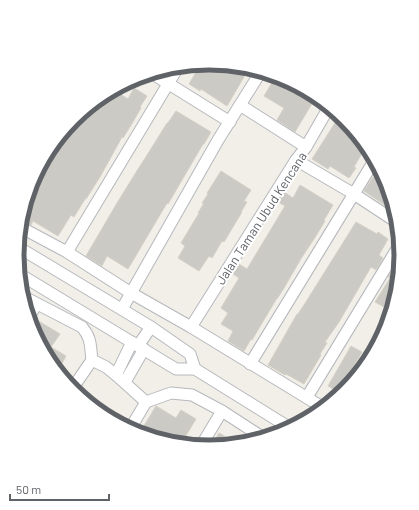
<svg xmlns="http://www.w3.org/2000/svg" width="419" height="510" font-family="Barlow,sans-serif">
<rect width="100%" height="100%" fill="#f1efe8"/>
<g fill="#cccac5" stroke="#d6d1c6">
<polygon points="210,63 248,70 227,106 201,89 200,91 189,84 201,64"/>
<polygon points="276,76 283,77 294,84 292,86 293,87 314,100 295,132 277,120 284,108 264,96"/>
<polygon points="134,88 147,96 140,107 141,108 130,127 123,138 122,137 100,177 86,199 85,199 74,217 71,215 58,236 33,221 31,225 24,221 28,201 75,122 76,123 81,114 115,91 128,99"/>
<polygon points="176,111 211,132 204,144 203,144 168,204 167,203 128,269 107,256 102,266 86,256 117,203 135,174 154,144 167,123 168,123"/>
<polygon points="340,115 346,119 365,148 354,167 356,168 349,178 330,166 328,169 312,159"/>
<polygon points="379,170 387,182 391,199 386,206 364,191 373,177 374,178"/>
<polygon points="221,171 251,190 244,201 247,202 241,212 242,212 224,242 222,241 212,258 209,256 199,271 178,258 185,246 181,243 199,213 198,213 204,203 202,203 208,194 207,193"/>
<polygon points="300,185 333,205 324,220 325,221 314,239 302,257 284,288 277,299 277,298 252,340 251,339 244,351 228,341 233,331 221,324 228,313 221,308 239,278 233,274 239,264 247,269 285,206 278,202 284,192 293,198"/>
<polygon points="356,222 377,234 378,232 388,239 379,255 383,258 376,270 371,267 339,322 325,342 327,343 320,354 321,355 304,384 286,374 285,375 268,365 297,314 298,314 304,305"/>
<polygon points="399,264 400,264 395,288 384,307 375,302 390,278 388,277 395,265 397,266"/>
<polygon points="37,320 60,334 51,347 66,356 59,369 32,329"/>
<polygon points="351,346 362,352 350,373 351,374 339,392 328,386"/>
<polygon points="156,406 176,418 181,410 196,419 182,442 139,434"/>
<polygon points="219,433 235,442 211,447"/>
</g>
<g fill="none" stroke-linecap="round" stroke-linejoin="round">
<defs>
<g id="street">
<polyline points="153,74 230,122"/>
<polyline points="240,105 306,147"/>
<polyline points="296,160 354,194 395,221"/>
<polyline points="22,228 67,252 131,293 191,327 322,407"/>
<polyline points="18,247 151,327 190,354 195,369"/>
<polyline points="67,252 177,69"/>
<polyline points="21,275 176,369 195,369 290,428"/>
<path d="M26,298L82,327C92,339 90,346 92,360L106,367L116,375L146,402L171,393L192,395L222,411L262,437"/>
<polyline points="122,309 218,140 260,73"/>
<polyline points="29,316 37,304"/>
<polyline points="191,327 296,160 306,147 329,107"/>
<polyline points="138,346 151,327"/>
<polyline points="250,364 374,161"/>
<polyline points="116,375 132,342"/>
<polyline points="125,382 144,349"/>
<polyline points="72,389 92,360"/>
<polyline points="307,397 400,244"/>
<polyline points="130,429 146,402"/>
<polyline points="201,446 222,411"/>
</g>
</defs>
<use href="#street" stroke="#b5b8bc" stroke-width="13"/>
<use href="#street" stroke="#fff" stroke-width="11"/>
</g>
<g text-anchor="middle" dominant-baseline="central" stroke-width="4" stroke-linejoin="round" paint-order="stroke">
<g font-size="13" fill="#5f6368" stroke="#fff">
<text transform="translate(261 218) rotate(-57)">Jalan Taman Ubud Kencana</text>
</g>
</g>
<path d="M0 0H419V510H0ZM24 255a185 185 0 1 1 370 0a185 185 0 1 1-370 0Z" fill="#fff" fill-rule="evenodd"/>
<path fill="none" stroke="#5f6368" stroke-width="5" d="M24 255a185 185 0 1 1 370 0a185 185 0 1 1-370 0Z"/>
<path d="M10 494v6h99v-6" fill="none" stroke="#5f6368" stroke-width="2"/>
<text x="16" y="494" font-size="12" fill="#5f6368" stroke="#ffffff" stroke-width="3" paint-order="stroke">50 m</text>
</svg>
